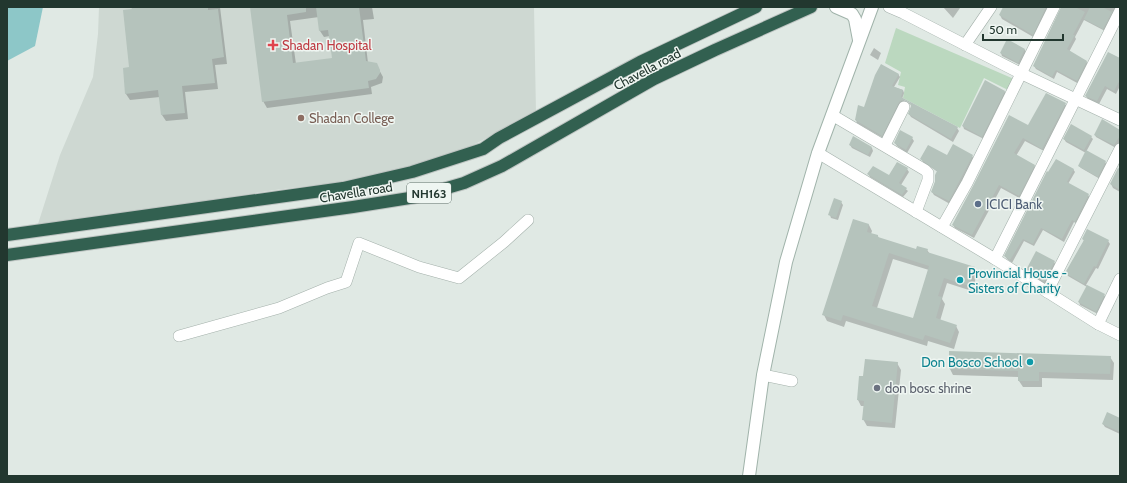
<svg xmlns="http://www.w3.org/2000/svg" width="1127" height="483" font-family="Cabin,sans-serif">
<rect width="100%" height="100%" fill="#e0e9e4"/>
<polygon fill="#ced8d2" points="99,7 534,7 536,113 471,146 431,161 388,172 332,183 275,190 81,220 38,224 60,155 93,77 98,34"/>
<polygon fill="#bbd8bf" points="896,28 1014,79 1008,90 984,78 960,128 903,98 905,87 898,85 901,72 885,63"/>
<polygon fill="#8dc7c8" points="7,7 43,7 35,46 7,61"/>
<g fill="#0003" fill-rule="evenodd">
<polygon points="132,7 220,7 227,64 215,65 218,89 185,92 188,119 166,121 162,115 160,97 130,100 126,94 130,68"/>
<path d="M251,7H372L374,19L363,20L368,63L376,64L383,77L382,83L371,87L372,94L267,108L263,101ZM319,17L320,31L324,37L330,36L333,59L296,64L290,21Z"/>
<polygon points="943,7 960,7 960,8 953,18"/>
<polygon points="1005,7 1050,7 1035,38 1002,19 1000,15"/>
<polygon points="1063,7 1118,7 1105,31 1084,20 1075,37 1076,39 1069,52 1086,61 1088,65 1079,84 1057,72 1054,79 1036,69 1034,66"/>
<polygon points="1008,41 1025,50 1026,53 1020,65 1002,56 1001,53"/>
<polygon points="874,48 881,53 878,60 870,55"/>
<polygon points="1120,59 1120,86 1116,94 1107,89 1099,104 1088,99 1086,96"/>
<polygon points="898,74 900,77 894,87 903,90 904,93 902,99 957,128 959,131 953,142 911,117 909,114 912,105 906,103 883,138 857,123 856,120 865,108"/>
<polygon points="1004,91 1006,94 984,139 964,129 963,126"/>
<polygon points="1065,104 1067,107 1044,151 1025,141 1016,156 1034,165 1036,169 1021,199 1001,188 974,238 955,228 953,225 1028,127"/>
<polygon points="1120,131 1120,145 1116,148 1096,137 1095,135"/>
<polygon points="1091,137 1093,139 1086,152 1105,162 1107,165 1100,179 1081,168 1079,166 1086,153 1066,142 1064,139"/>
<polygon points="912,138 914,141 907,153 897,146 895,143"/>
<polygon points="850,145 872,148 873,151 870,157 852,148"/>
<polygon points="972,156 974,159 950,204 934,195 932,192 938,172 923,162 922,159"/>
<polygon points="897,163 907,169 909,172 901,185 908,191 903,197 870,177 868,174 889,177"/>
<polygon points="1073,169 1075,172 1068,184 1088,195 1090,198 1077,224 1074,222 1064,242 1043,230 1034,246 1024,241 1012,263 1007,259 1005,256"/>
<polygon points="1120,169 1120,192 1113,188 1111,184"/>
<polygon points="841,202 843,205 838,220 831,218 830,215"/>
<path d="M854,220L869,225L872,231L871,234L878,236L879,239L917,250H927L930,254L974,268L977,274L972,291L947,283L942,299L945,304L940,321L956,326L959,332L954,349L928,341L927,346L846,321L844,327L827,321L824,315ZM893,259L929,270L913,320L877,308Z"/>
<polygon points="1083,239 1108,241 1110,244 1098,269 1096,268 1086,285 1104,295 1106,298 1098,314 1080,305 1079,302 1087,287 1068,276 1066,273 1084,241"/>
<polygon points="1054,262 1057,267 1047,286 1030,275 1027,270"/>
<polygon points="1110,357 1114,363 1113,380 1042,378 1042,387 1023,387 1019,381 1019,377 953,375 950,369"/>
<polygon points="897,363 901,370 895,428 867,426 863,419 864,406 861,406 858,400"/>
<polygon points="1120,419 1120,434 1105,427 1103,424"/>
</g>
<g fill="#b5c3bc" fill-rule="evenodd">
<polygon points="131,7 208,7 208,10 218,9 224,57 212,59 215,83 182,86 185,113 161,115 158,90 125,94 123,68 129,67 123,10 132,9"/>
<polygon points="250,7 306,7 306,12 287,15 293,63 332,58 328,30 319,31 316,7 359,7 366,61 377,63 380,70 380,73 376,79 368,81 369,88 262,102"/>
<polygon points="1003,7 1046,7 1033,35 999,15"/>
<polygon points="1061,7 1075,7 1085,12 1073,35 1075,35 1067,49 1087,61 1077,81 1056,70 1052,77 1033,66"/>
<polygon points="1090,7 1102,7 1112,12 1103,29 1084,19"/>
<polygon points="1007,39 1025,49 1018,63 1000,53"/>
<polygon points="1108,52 1120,58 1120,80 1114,91 1105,86 1097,101 1085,96"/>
<polygon points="881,64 899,74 892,86 903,90 901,97 958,127 951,139 908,114 911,106 910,103 904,100 900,101 898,104 882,136 855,120 858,105 864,107 875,75"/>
<polygon points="985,80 1005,91 982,137 962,126"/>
<polygon points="1046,93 1066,103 1042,149 1023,138 1014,153 1035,165 1019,196 999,185 972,235 952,225 973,186 1009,115 1028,125"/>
<polygon points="1102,119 1120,130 1120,136 1114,145 1094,135"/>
<polygon points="1071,124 1092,136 1084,150 1063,139"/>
<polygon points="900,130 913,137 906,150 894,143"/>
<polygon points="853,136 872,147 868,155 849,145"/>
<polygon points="953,144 973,155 949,201 931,192 935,182 935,175 937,171 920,159 928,145 947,155"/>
<polygon points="1086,150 1106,161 1098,177 1078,166"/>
<polygon points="1056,159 1074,169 1067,182 1089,194 1075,222 1072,220 1062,239 1041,228 1033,244 1023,239 1010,260 1004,256 1047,171 1048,172"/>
<polygon points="897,162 908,168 899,183 907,188 902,195 867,174 873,166 889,175"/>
<polygon points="1118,168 1120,169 1120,190 1110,184"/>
<polygon points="834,198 842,201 836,218 828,215"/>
<path d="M853,219L869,224L867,232L878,235V237L916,249L917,246L928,249L927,252L975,267L969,286L944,278L938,296L942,297L936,318L957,325L950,343L925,335L923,340L843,315L841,321L822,315ZM889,253L929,266L913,318L872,306Z"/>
<polygon points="1087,229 1109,240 1096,267 1094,266 1084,284 1065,273 1084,240 1082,239"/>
<polygon points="1036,251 1055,261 1044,282 1026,270"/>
<polygon points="1087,285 1105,294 1096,312 1078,302"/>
<polygon points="949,351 1111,356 1110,374 1039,372 1039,381 1018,381 1018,371 949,369"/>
<polygon points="865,359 898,362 892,423 862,420 864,401 857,400 859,376 863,376"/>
<polygon points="1107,412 1120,418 1120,432 1102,424"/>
</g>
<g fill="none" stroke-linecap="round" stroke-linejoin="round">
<defs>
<g id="street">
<polyline points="889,7 903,13 1020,73 1120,120"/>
<polyline points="965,45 991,7"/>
<polyline points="832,115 925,170 928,173 928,180 916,212"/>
<polyline points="885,145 904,107"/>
<polyline points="818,153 995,259 1098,324 1120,335"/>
<polyline points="942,227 967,183 1054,7"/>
<polyline points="995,259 1120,11"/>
<polyline points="1047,292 1120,149"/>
<polyline points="1098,324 1120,279"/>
<polyline points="179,336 279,308 327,288 346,282 359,243 419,267 459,278 504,242 528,220"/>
<polyline points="763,375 792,381"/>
</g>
<g id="secondary">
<polyline points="836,7 852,14 855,19 859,40"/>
<polyline points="749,476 763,375 786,262 818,153 872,7"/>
</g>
<g id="highway">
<polyline points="7,235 343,188 412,172 483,149 499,138 640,62 756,7"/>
<polyline points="7,255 353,207 416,197 464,183 502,166 654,79 715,50 811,7"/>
</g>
</defs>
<use href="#street" stroke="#a3b0aa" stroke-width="12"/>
<use href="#secondary" stroke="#a0b3aa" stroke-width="14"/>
<use href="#highway" stroke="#bdc3c1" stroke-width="14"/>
<use href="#street" stroke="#fff" stroke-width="11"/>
<use href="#secondary" stroke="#fff" stroke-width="12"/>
<use href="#highway" stroke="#326050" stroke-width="12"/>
</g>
<path fill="#e0444e" stroke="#eff6f2" stroke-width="1.5" d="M271 39h4v4h4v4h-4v4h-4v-4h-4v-4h4z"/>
<circle fill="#8d6e63" stroke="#eff6f2" stroke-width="1.5" cx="301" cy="118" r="4"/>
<circle fill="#5c6f8a" stroke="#eff6f2" stroke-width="1.5" cx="978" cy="204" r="4"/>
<g fill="#0f9aa8" stroke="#eff6f2" stroke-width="1.5">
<circle cx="960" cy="280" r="4"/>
<circle cx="1030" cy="362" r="4"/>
</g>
<circle fill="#6b7280" stroke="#eff6f2" stroke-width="1.5" cx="877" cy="388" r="4"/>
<g text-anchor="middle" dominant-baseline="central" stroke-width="3" stroke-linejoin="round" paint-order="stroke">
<rect fill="#eff6f2" stroke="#60706a" stroke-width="1" x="407" y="183" width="44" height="20" rx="3"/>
<g font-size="12" font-weight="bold" fill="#22372f">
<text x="429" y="193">NH163</text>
</g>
<g font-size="13" fill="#be3a42" stroke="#eff6f2" text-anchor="start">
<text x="282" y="45">Shadan Hospital</text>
</g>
<g font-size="13" fill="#22372f" stroke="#eff6f2">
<text transform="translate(647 69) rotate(-28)">Chavella road</text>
<text transform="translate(356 192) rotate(-9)">Chavella road</text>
</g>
<g font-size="13" fill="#785e54" stroke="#eff6f2" text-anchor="start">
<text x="309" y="118">Shadan College</text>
</g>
<g font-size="13" fill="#4e5e75" stroke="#eff6f2" text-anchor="start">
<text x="986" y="204">ICICI Bank</text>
</g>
<g font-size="13" fill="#0d838f" stroke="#eff6f2" text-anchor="start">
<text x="968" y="273">Provincial House -<tspan x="968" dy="15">Sisters of Charity</tspan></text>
<text x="1022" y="362" text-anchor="end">Don Bosco School</text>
</g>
<g font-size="13" fill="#5b616d" stroke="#eff6f2" text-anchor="start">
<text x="885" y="388">don bosc shrine</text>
</g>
</g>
<rect width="1127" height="483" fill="none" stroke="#22372f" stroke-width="16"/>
<path d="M983 34v6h80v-6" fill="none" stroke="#22372f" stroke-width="2"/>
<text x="989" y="34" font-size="12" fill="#22372f" stroke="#eff6f2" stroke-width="3" paint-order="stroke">50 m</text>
</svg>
